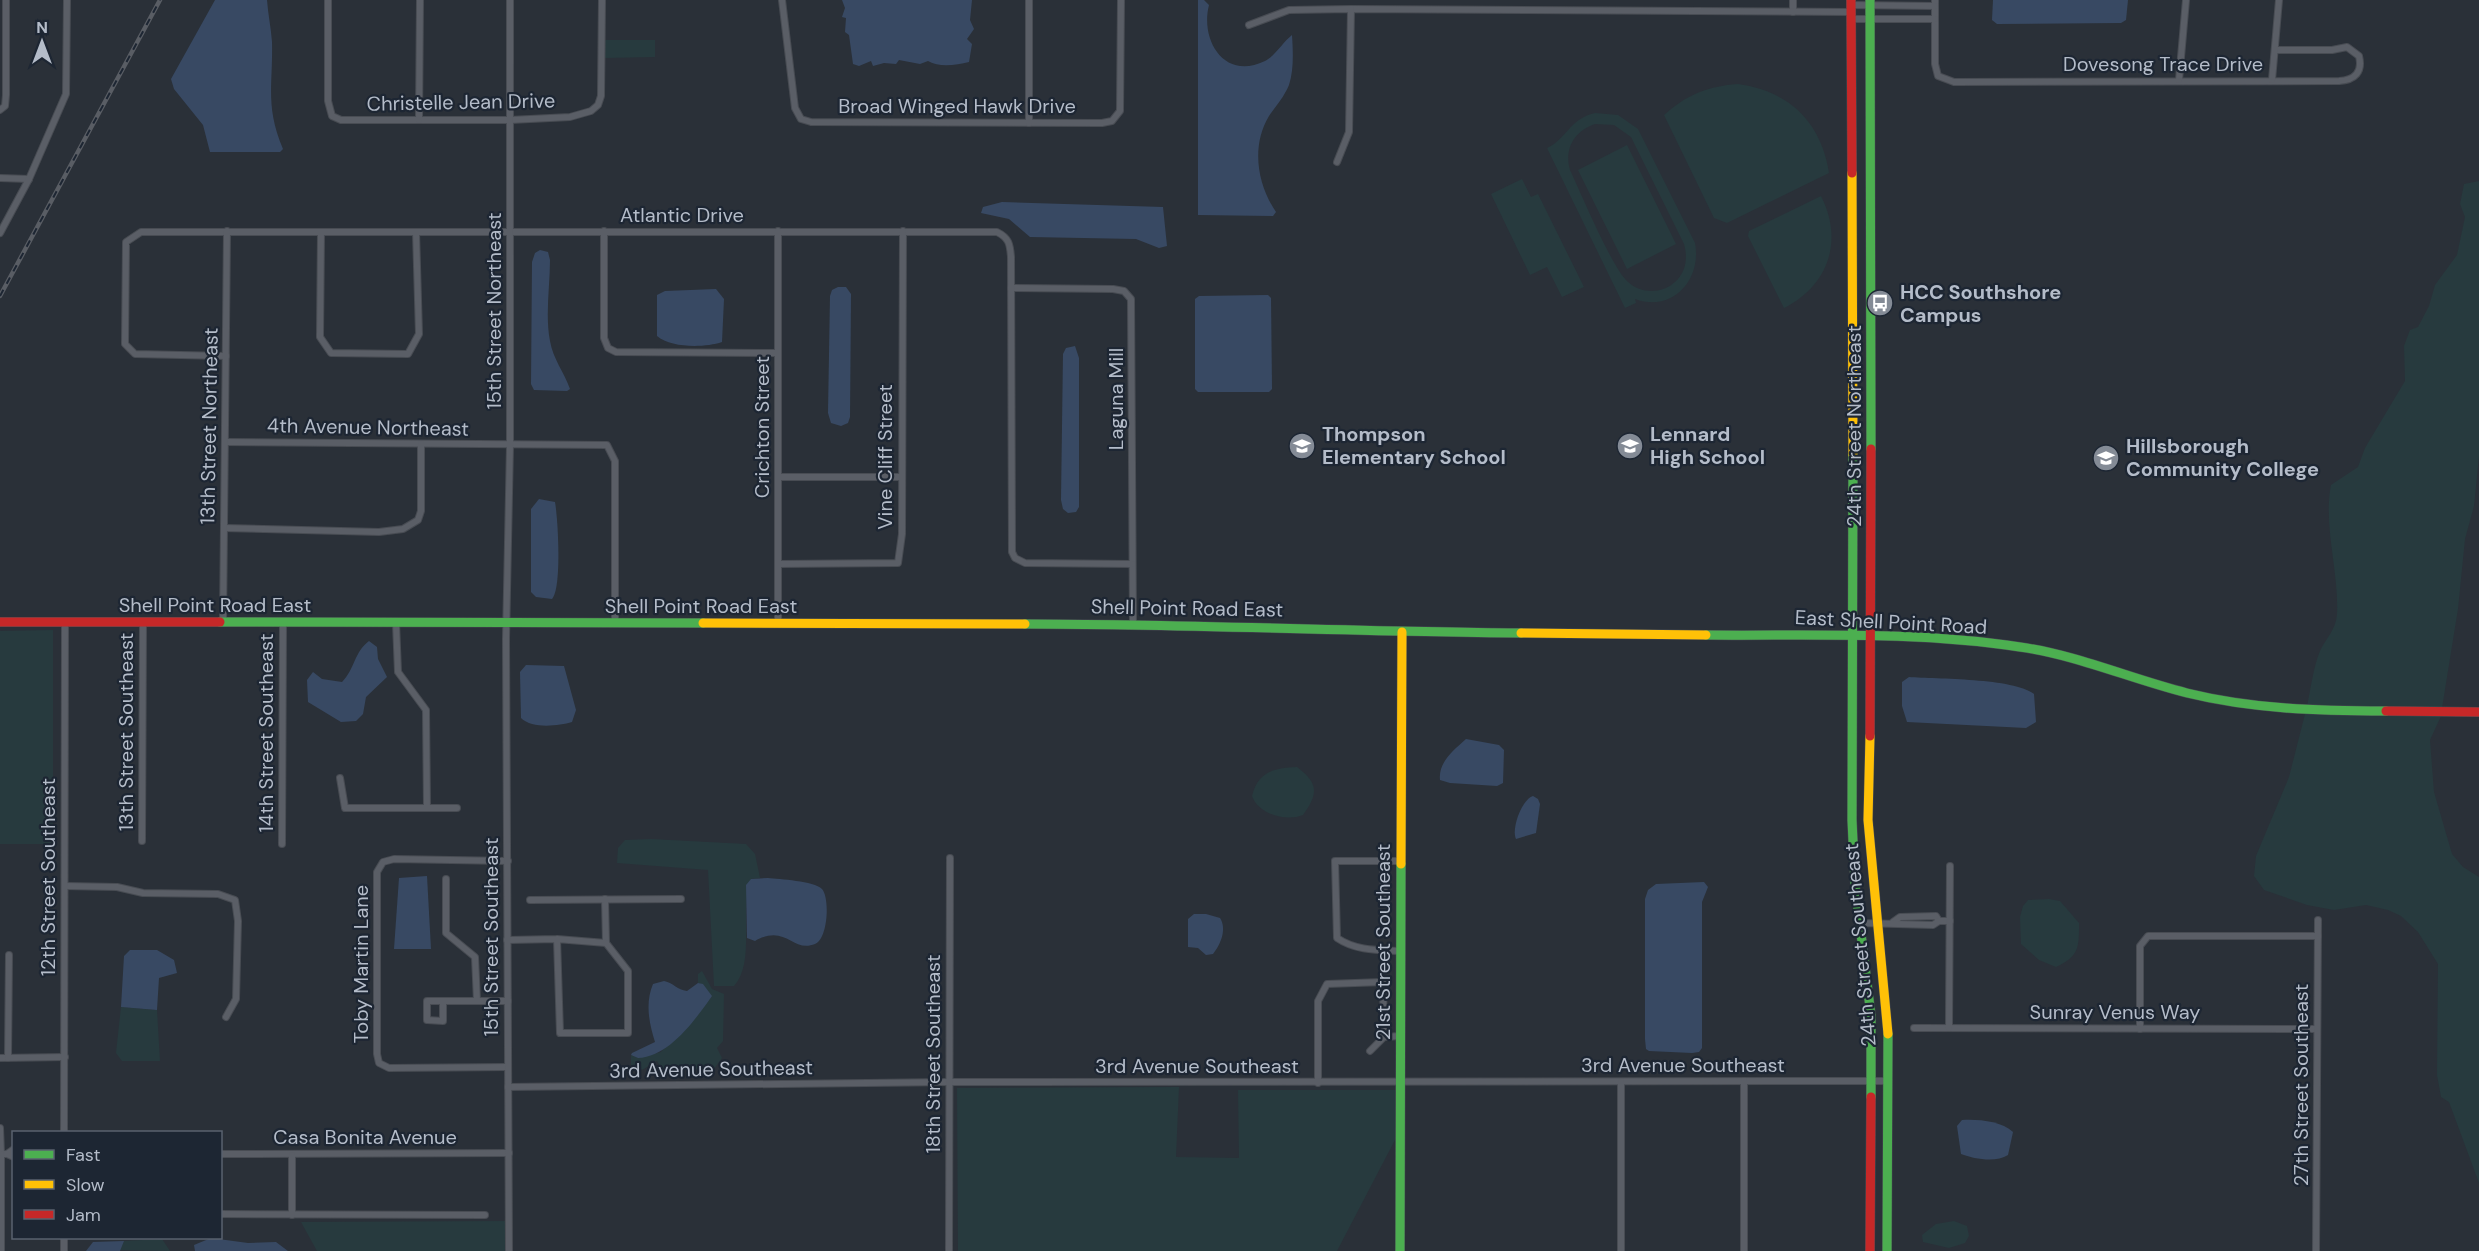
<svg xmlns="http://www.w3.org/2000/svg" width="2479" height="1251" font-family="'DM Sans',sans-serif">
<rect width="100%" height="100%" fill="#2a3038"/>
<g fill="#273a3e" fill-rule="evenodd">
<polygon points="604,40 655,40 655,57 604,58"/>
<path d="M1738,84C1789,91 1821,122 1829,173L1727,223L1714,218L1664,115C1686,95 1708,86 1738,84Z"/>
<path d="M1595,113L1618,115L1638,129L1695,243C1702,279 1673,313 1635,299L1636,303L1625,308L1547,148C1567,139 1569,119 1595,113ZM1595,124L1614,125L1631,137L1684,244C1688,258 1686,272 1675,282C1662,294 1641,294 1628,282C1612,268 1581,193 1570,170C1564,149 1574,131 1595,124Z"/>
<polygon points="1627,145 1676,244 1627,269 1578,170"/>
<polygon points="1522,179 1531,197 1538,194 1584,287 1562,297 1547,267 1530,275 1491,194"/>
<path d="M2479,181V456L2474,506L2465,539L2458,609L2442,708L2307,706C2311,688 2313,668 2320,651C2326,638 2336,630 2337,614C2339,572 2323,525 2331,485L2358,467L2365,448L2405,381L2404,346L2410,330L2418,327L2429,306L2435,285L2457,255L2465,217L2460,204L2464,184Z"/>
<path d="M1821,196C1844,241 1828,286 1784,308L1748,236L1749,231Z"/>
<polygon points="53,630 53,844 0,844 0,631"/>
<polygon points="2305,714 2441,716 2430,740 2434,792 2452,854 2463,867 2479,877 2479,1183 2449,1102 2441,1097 2437,1075 2438,964 2418,932 2401,916 2388,910 2366,905 2334,910 2307,905 2264,890 2254,876 2256,856 2289,777"/>
<path d="M1297,767C1318,783 1319,793 1303,815C1286,822 1258,814 1252,796C1258,771 1275,768 1297,767Z"/>
<path d="M651,839L746,844L755,854L760,878L751,879C739,909 756,962 734,986H714L708,870L617,863L618,848L625,840Z"/>
<path d="M2049,899L2060,901L2079,923C2079,948 2079,956 2056,967L2039,960L2021,944L2020,917L2023,906L2028,900Z"/>
<path d="M702,971L712,989L724,994L723,1041L717,1048L722,1058L714,1069L662,1070L657,1061C645,1065 645,1075 631,1066V1055L638,1058L661,1052L673,1039L703,985L698,983V974Z"/>
<polygon points="121,1007 157,1010 160,1061 122,1061 116,1053"/>
<polygon points="1179,1087 1176,1157 1239,1158 1238,1090 1396,1090 1396,1138 1337,1251 958,1251 957,1088"/>
<polygon points="505,1221 505,1251 317,1251 301,1222"/>
<polygon points="1954,1221 1967,1226 1969,1236 1965,1243 1949,1248 1923,1242 1922,1235 1936,1224"/>
<polygon points="162,1239 170,1251 119,1250 124,1241"/>
</g>
<g fill="#384963">
<path d="M215,0H267C268,14 271,28 272,42C273,86 265,106 283,149L280,152H210L203,125L174,89L171,79Z"/>
<path d="M972,0L970,20L974,29L967,39L972,44L969,62C956,65 940,68 928,61L920,64L899,60L896,64L884,63L873,66L871,61L859,66L853,64L849,35L845,32L846,18L842,17L845,8L842,0Z"/>
<path d="M1198,0H1204L1209,5C1200,40 1224,81 1265,61C1275,56 1283,42 1292,35C1293,51 1294,70 1289,85C1284,97 1276,106 1269,116C1251,146 1257,184 1276,212L1273,216L1198,215Z"/>
<polygon points="1993,0 2128,0 2126,20 2121,23 1997,24 1992,20"/>
<polygon points="1002,202 1163,207 1167,246 1159,248 1136,239 1030,237 1009,219 981,213 983,207"/>
<path d="M540,250L548,252L550,260C550,286 545,315 550,341C553,359 564,372 570,389L567,391L534,390L531,384L532,262L535,253Z"/>
<polygon points="838,287 846,287 851,294 850,417 848,423 841,426 831,423 828,413 830,296 832,290"/>
<path d="M716,289L724,299L722,342C704,348 671,348 657,336V295L665,291Z"/>
<polygon points="1268,295 1271,298 1272,389 1269,392 1198,392 1195,389 1195,299 1199,296"/>
<polygon points="1075,346 1079,358 1079,507 1076,512 1068,513 1063,509 1061,500 1063,354 1066,348"/>
<path d="M539,499L555,502C558,519 562,588 552,599L536,597L531,592V509Z"/>
<path d="M369,641L377,647L378,659L387,677L366,697L363,714L356,721L341,722L308,702L307,680L313,672L322,679L342,682C355,669 354,652 369,641Z"/>
<path d="M526,665L564,666L576,710L572,722C558,726 532,729 521,718L520,672Z"/>
<path d="M1909,677C1936,679 2014,678 2034,694L2036,722L2026,728L1907,722L1902,706V682Z"/>
<path d="M1466,739L1499,745L1504,750L1503,783L1497,786L1450,783L1440,780C1438,762 1454,750 1466,739Z"/>
<path d="M1533,796L1538,799L1540,804L1536,833L1516,839C1511,829 1522,799 1533,796Z"/>
<polygon points="427,876 431,949 394,949 399,878"/>
<path d="M768,878C779,879 814,881 822,889C830,898 828,939 815,944C792,953 786,923 755,941L747,938L746,885L751,879Z"/>
<polygon points="1704,882 1708,887 1702,902 1702,1048 1699,1052 1692,1053 1649,1051 1646,1049 1645,1039 1645,899 1648,890 1656,884"/>
<path d="M1194,914H1206L1220,918C1227,929 1221,944 1213,954L1206,955L1198,948L1188,947V919Z"/>
<polygon points="130,950 157,950 174,960 177,973 159,978 157,1010 121,1007 124,956"/>
<path d="M664,981C674,983 677,990 687,991L698,983L703,984L712,996C695,1020 669,1057 638,1058L631,1055L632,1053L655,1042C649,1023 645,1003 653,984Z"/>
<path d="M1962,1120C1978,1119 2001,1121 2013,1132L2008,1155C1996,1163 1974,1159 1961,1154L1957,1126Z"/>
<polygon points="211,1238 248,1243 276,1242 288,1251 195,1251 194,1245"/>
<polygon points="124,1241 120,1251 86,1251 93,1242"/>
</g>
<g fill="none" stroke-linecap="round" stroke-linejoin="round">
<defs>
<g id="street">
<polyline points="328,0 328,101 332,116 341,120 510,120 570,117 591,111 598,105 601,96 602,0"/>
<polyline points="782,0 795,108 801,119 811,122 1102,123 1112,121 1120,111 1121,0"/>
<path d="M1935,0V64L1938,76L1954,82L2339,81C2355,80 2363,72 2359,56L2347,47L2332,50H2275"/>
<polyline points="1851,5 1935,6"/>
<polyline points="1793,12 1793,0"/>
<polyline points="1851,19 1935,19"/>
<polyline points="1249,25 1289,10 1351,9 1851,12"/>
<polyline points="2179,80 2186,0"/>
<polyline points="2272,80 2279,0"/>
<polyline points="0,110 5,106 6,95 6,0"/>
<polyline points="419,120 420,0"/>
<polyline points="1029,123 1029,0"/>
<polyline points="1337,162 1349,132 1351,9"/>
<polyline points="0,178 29,179"/>
<polyline points="604,231 604,338 608,348 616,352 778,353"/>
<polyline points="321,232 320,337 331,353 408,354 419,334 416,232"/>
<polyline points="0,233 29,179 66,94 67,0"/>
<polyline points="1011,288 1113,289 1124,291 1131,299 1133,624"/>
<path d="M226,356L135,354L125,344L126,242L141,232H997C1009,238 1010,244 1011,257L1012,552L1015,558L1025,563L1132,564"/>
<polyline points="225,442 607,445 615,461 615,623"/>
<polyline points="778,477 902,477"/>
<polyline points="224,528 379,532 403,529 418,520 421,511 421,444"/>
<polyline points="778,564 898,563 902,534 903,231"/>
<polyline points="223,622 227,231"/>
<polyline points="396,623 398,672 426,710 427,807"/>
<polyline points="778,624 778,231"/>
<polyline points="340,778 345,808 457,808"/>
<polyline points="142,841 143,622"/>
<polyline points="282,844 283,623"/>
<polyline points="1383,861 1384,897"/>
<polyline points="446,879 446,933 475,957 477,1001"/>
<polyline points="65,886 117,887 143,893 218,894 235,900 238,921 236,999 226,1017"/>
<polyline points="605,899 606,943"/>
<polyline points="530,900 681,899"/>
<polyline points="1893,922 1900,917 1936,916 1939,921"/>
<polyline points="1861,923 1933,925 1939,921 1950,921"/>
<polyline points="507,940 557,939 606,943 628,971 628,1033 560,1033 557,939"/>
<path d="M1401,951C1378,950 1356,951 1337,938L1335,861H1401"/>
<polyline points="443,1001 443,1021 427,1020 427,1001 508,1001"/>
<polyline points="1914,1028 2317,1029"/>
<polyline points="1949,1028 1950,866"/>
<polyline points="2140,1029 2140,946 2148,936 2318,936"/>
<polyline points="1384,1037 1400,1036"/>
<polyline points="0,1058 65,1057"/>
<polyline points="8,1058 9,955"/>
<polyline points="508,1067 389,1068 379,1063 377,1054 377,872 383,862 394,859 508,861"/>
<polyline points="1318,1083 1318,1001 1327,984 1383,982 1384,1037 1370,1051"/>
<polyline points="508,1087 950,1082 1887,1081"/>
<polyline points="0,1128 1,1154 7,1154"/>
<polyline points="64,1132 65,622"/>
<polyline points="14,1149 7,1154 14,1157"/>
<polyline points="220,1154 509,1153"/>
<polyline points="220,1214 485,1215"/>
<polyline points="292,1215 292,1155"/>
<polyline points="1,1251 1,1154"/>
<polyline points="64,1251 64,1238"/>
<polyline points="509,1251 506,639 510,445 510,0"/>
<polyline points="949,1251 950,858"/>
<polyline points="1621,1251 1621,1082"/>
<polyline points="1744,1251 1744,1081"/>
<polyline points="2316,1251 2318,920"/>
</g>
<g id="fast">
<polyline points="1870,0 1871,449"/>
<polyline points="1853,455 1852,820 1855,884 1871,1016 1871,1097"/>
<polyline points="220,622 703,623"/>
<path d="M1025,624C1190,624 1356,632 1521,633"/>
<path d="M1706,635C1810,636 1916,631 2020,647C2077,655 2131,679 2187,693C2252,709 2319,711 2386,711"/>
<polyline points="1400,1251 1401,864"/>
<polyline points="1887,1251 1888,1034"/>
</g>
<g id="slow">
<polyline points="1852,173 1853,455"/>
<polyline points="703,623 1025,624"/>
<polyline points="1521,633 1706,635"/>
<polyline points="1870,736 1868,820 1888,1034"/>
<polyline points="1401,864 1402,632"/>
</g>
<g id="jam">
<polyline points="1851,0 1852,173"/>
<polyline points="0,622 220,622"/>
<polyline points="2386,711 2479,712"/>
<polyline points="1870,736 1871,449"/>
<polyline points="1870,1251 1871,1097"/>
</g>
</defs>
<use href="#street" stroke="#484c53" stroke-width="8"/>
<use href="#fast" stroke="#484c53" stroke-width="10"/>
<use href="#slow" stroke="#484c53" stroke-width="10"/>
<use href="#jam" stroke="#484c53" stroke-width="10"/>
<use href="#street" stroke="#5a5e66" stroke-width="6"/>
<use href="#fast" stroke="#4caf50" stroke-width="9"/>
<use href="#slow" stroke="#ffc107" stroke-width="9"/>
<use href="#jam" stroke="#c62828" stroke-width="9"/>
<defs>
<polyline id="rail" points="0,296 160,0"/>
</defs>
<use href="#rail" stroke="#595d64" stroke-width="4.5"/>
<use href="#rail" stroke="#1d2633" stroke-width="2" stroke-dasharray="7" stroke-linecap="butt"/>
</g>
<defs>
<symbol id="bus-disc" viewBox="-11 -11 22 22"><circle r="9.5" fill="#848b96" stroke="#1d2633"/><path d="M-5-6H5V4H4V6H2V4H-2V6H-4V4H-5ZM-3.5-4V0h7V-4ZM-3.5 1.2v1.5H-2V1.2ZM2 1.2v1.5H3.5V1.2Z" fill="#fff"/></symbol>
<symbol id="school-disc" viewBox="-11 -11 22 22"><circle r="9.5" fill="#848b96" stroke="#1d2633"/><path d="M0-5L7-2L0 1L-7-2ZM-4 1L0 2.5L4 1V4Q0 6-4 4Z" fill="#fff"/></symbol>
<symbol id="university-disc" viewBox="-11 -11 22 22"><circle r="9.5" fill="#848b96" stroke="#1d2633"/><path d="M0-5L7-2L0 1L-7-2ZM-4 1L0 2.5L4 1V4Q0 6-4 4Z" fill="#fff"/></symbol>
</defs>
<g fill-rule="evenodd">
<use href="#bus-disc" x="1865" y="288" width="30" height="30"/>
<use href="#school-disc" x="1287" y="431" width="30" height="30"/>
<use href="#school-disc" x="1615" y="431" width="30" height="30"/>
<use href="#university-disc" x="2091" y="443" width="30" height="30"/>
</g>
<g text-anchor="middle" dominant-baseline="central" stroke-width="4.5" stroke-linejoin="round" paint-order="stroke">
<g font-size="20" fill="#b4bcc9" stroke="#1d2633">
<text x="2163" y="64">Dovesong Trace Drive</text>
<text transform="translate(461 102) rotate(-1)">Christelle Jean Drive</text>
<text x="957" y="106">Broad Winged Hawk Drive</text>
<text x="682" y="215">Atlantic Drive</text>
<text transform="translate(494 311) rotate(-90)">15th Street Northeast</text>
<text transform="translate(1116 399) rotate(-90)">Laguna Mill</text>
<text transform="translate(209 426) rotate(-89)">13th Street Northeast</text>
<text transform="translate(1854 426) rotate(-90)">24th Street Northeast</text>
<text transform="translate(368 427) rotate(1)">4th Avenue Northeast</text>
<text transform="translate(762 427) rotate(-90)">Crichton Street</text>
<text transform="translate(885 457) rotate(-90)">Vine Cliff Street</text>
<text x="215" y="605">Shell Point Road East</text>
<text x="701" y="606">Shell Point Road East</text>
<text transform="translate(1187 608) rotate(1)">Shell Point Road East</text>
<text transform="translate(1891 622) rotate(3)">East Shell Point Road</text>
<text transform="translate(126 732) rotate(-90)">13th Street Southeast</text>
<text transform="translate(266 733) rotate(-90)">14th Street Southeast</text>
<text transform="translate(48 877) rotate(-90)">12th Street Southeast</text>
<text transform="translate(491 937) rotate(-90)">15th Street Southeast</text>
<text transform="translate(1383 942) rotate(-90)">21st Street Southeast</text>
<text transform="translate(1860 945) rotate(-95)">24th Street Southeast</text>
<text transform="translate(361 964) rotate(-90)">Toby Martin Lane</text>
<text x="2115" y="1012">Sunray Venus Way</text>
<text transform="translate(933 1054) rotate(-90)">18th Street Southeast</text>
<text x="1683" y="1065">3rd Avenue Southeast</text>
<text x="1197" y="1066">3rd Avenue Southeast</text>
<text transform="translate(711 1069) rotate(-1)">3rd Avenue Southeast</text>
<text transform="translate(2301 1085) rotate(-90)">27th Street Southeast</text>
<text x="365" y="1137">Casa Bonita Avenue</text>
</g>
<g font-size="20" font-weight="bold" fill="#b4bcc9" stroke="#1d2633" text-anchor="start">
<text x="1900" y="292">HCC Southshore<tspan x="1900" dy="23">Campus</tspan></text>
<text x="1322" y="434">Thompson<tspan x="1322" dy="23">Elementary School</tspan></text>
<text x="1650" y="434">Lennard<tspan x="1650" dy="23">High School</tspan></text>
<text x="2126" y="446">Hillsborough<tspan x="2126" dy="23">Community College</tspan></text>
</g>
</g>
<rect x="12" y="1131" width="210" height="108" fill="#1d2633" stroke="#59626f" stroke-width="1.5"/>
<rect x="24" y="1150" width="30" height="9" fill="#4caf50" stroke="#59626f" stroke-width="1.5"/>
<text x="66" y="1161" font-size="18" fill="#b4bcc9">Fast</text>
<rect x="24" y="1180" width="30" height="9" fill="#ffc107" stroke="#59626f" stroke-width="1.5"/>
<text x="66" y="1191" font-size="18" fill="#b4bcc9">Slow</text>
<rect x="24" y="1210" width="30" height="9" fill="#c62828" stroke="#59626f" stroke-width="1.5"/>
<text x="66" y="1221" font-size="18" fill="#b4bcc9">Jam</text>
<g transform="translate(42 42)" stroke="#1d2633" stroke-width="4.5" paint-order="stroke">
<path d="M0-4.5L10 22L0 15L-10 22Z" fill="#b4bcc9"/>
<text y="-9" font-size="16" font-weight="bold" text-anchor="middle" fill="#b4bcc9">N</text>
</g>
</svg>
